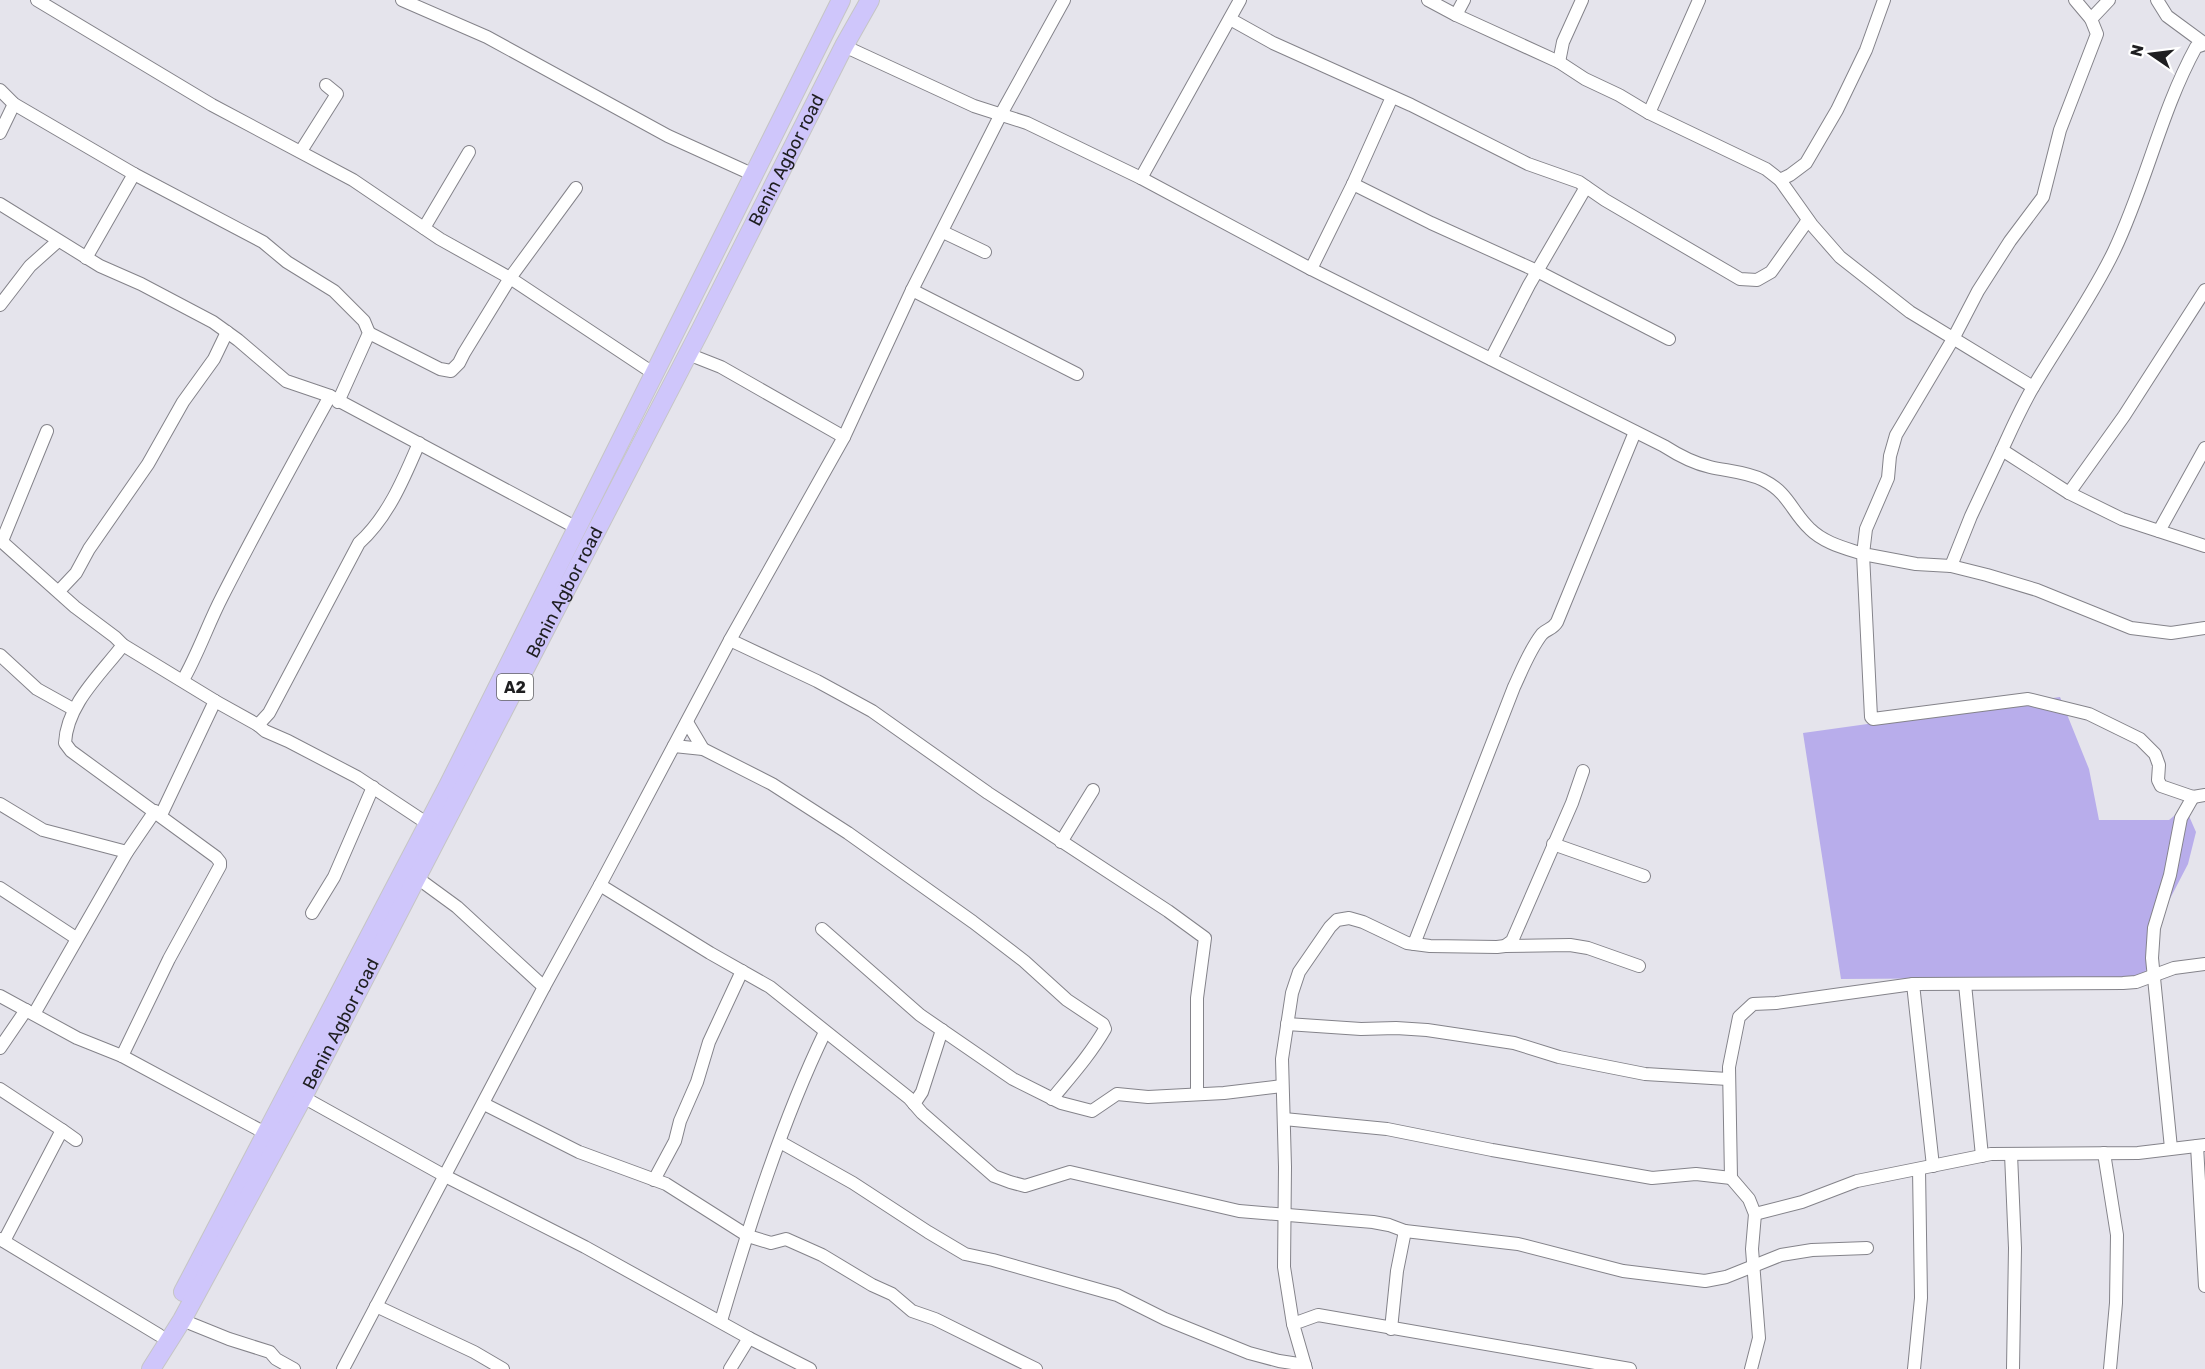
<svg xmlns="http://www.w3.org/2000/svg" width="2205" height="1369" font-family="Rubik,sans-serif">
<rect width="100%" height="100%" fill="#e5e4ec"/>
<polygon fill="#b8adeb" points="2060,697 2089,769 2099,820 2169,820 2185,807 2196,832 2188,864 2160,918 2144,977 1841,979 1803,733"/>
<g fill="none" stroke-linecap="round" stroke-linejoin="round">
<defs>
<g id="minor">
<polyline points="37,0 212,105 353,180 440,239 510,278 653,373"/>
<polyline points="402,0 487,37 668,136 754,175"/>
<polyline points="1428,0 1456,15 1559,62 1585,79 1619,95 1649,113 1766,169 1780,180 1812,225 1840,257 1910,312 2033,387"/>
<polyline points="2075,0 2091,19 2097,34 2060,130 2043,197 2010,241 1978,291 1953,339 1896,435 1890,456 1888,478 1866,529 1863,554 1916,564 1951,566 1987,575 2037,590 2131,628 2171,633 2205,628"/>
<polyline points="2157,0 2167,16 2205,44"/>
<polyline points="1456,15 1464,0"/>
<polyline points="1230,19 1273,43 1411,105 1528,164 1579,182 1605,200 1740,279 1757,280 1771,272 1808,220"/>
<polyline points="2091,19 2109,0"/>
<path d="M2205,44L2196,47C2161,111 2146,184 2114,251C2092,297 2061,340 2035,384C2022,405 2012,428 2002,450L2069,493L2124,416L2205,290"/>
<polyline points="844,46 974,106 1027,123 1141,178 1240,0"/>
<polyline points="1559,62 1563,42 1582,0"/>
<polyline points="0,90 14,104 134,174 263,242 287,262 334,291 364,321 369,333 338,402"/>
<polyline points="1649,113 1699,0"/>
<polyline points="0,133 14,104"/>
<polyline points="301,151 337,94 326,85"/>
<polyline points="1141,178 1311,269 1353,184 1392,97"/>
<polyline points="1780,180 1790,175 1806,163 1837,110 1866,50 1884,0"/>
<polyline points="1353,184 1431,223 1537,271 1669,339"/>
<polyline points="0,204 100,266 141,284 213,322 238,340 286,381 330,396 577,528"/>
<polyline points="424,228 469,152"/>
<polyline points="943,232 985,252"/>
<polyline points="86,258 134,174"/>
<path d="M1311,269L1664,446C1678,455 1693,463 1710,467C1727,471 1747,472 1763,480C1789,493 1791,511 1810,529C1824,543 1845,548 1863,554L1871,717L1873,719L2028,699L2089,714L2140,739L2155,754L2159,765L2158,780L2161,786L2193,797L2205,795"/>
<polyline points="912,290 1077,374"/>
<polyline points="0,305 30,266 58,241"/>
<polyline points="369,333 440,369 451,371 459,363 464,353 510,278 576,188"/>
<polyline points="688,354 721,367 844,437"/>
<polyline points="1491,359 1529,285 1586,187"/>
<polyline points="2069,493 2122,519 2205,546"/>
<polyline points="2159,531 2205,448"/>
<polyline points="0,540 75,607 115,637 123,645 215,701 258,725 265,731 288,741 357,777 428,824 435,826"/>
<polyline points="2,541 47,431"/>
<polyline points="1951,566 1971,516 2002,450"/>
<polyline points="59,591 76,573 89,549 148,464 183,402 214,359 227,332"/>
<polyline points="730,640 817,681 872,711 988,793 1168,911 1205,938 1197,998 1197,1094"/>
<polyline points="0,655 37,689 73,709"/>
<path d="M183,680C198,654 208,624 222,597C256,530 293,463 330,396"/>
<polyline points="687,722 703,749"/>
<path d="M258,725L269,713L359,543C388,517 404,478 419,443"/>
<path d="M674,746L703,749L772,784L848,833L973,922L1024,961L1067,1000L1103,1024L1105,1029C1090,1055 1071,1076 1052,1099"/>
<polyline points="0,804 43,830 127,852"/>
<polyline points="161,815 215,701"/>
<polyline points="1061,842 1093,790"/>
<polyline points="1553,844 1644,876"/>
<polyline points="416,877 457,907 544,987"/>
<polyline points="600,885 710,953 770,987 909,1098 922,1113 994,1176 1010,1182 1025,1186 1070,1172 1239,1211 1373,1222 1389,1225 1405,1231 1397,1271 1391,1329"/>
<polyline points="0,888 76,938"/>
<polyline points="312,913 334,877 373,787"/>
<polyline points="822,929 920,1015 1013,1079 1061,1103 1092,1111 1117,1094 1148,1097 1224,1093 1282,1086"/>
<path d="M1414,944L1514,687C1522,670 1530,649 1542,634C1547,629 1553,629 1557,622L1635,432"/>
<polyline points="1505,946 1570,945 1588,948 1639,966"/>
<polyline points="1913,984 1933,1166"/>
<polyline points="1965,984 1982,1156"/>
<polyline points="0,996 77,1038 122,1056 267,1134"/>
<polyline points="34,1014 127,852 155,811"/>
<polyline points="1287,1024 1361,1029 1396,1028 1427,1030 1514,1043 1559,1057 1645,1074 1728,1079"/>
<polyline points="0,1048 26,1010"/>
<path d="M122,1056L169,959L220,866V862L216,857L71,751L65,743C67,704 101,674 123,645"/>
<polyline points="0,1089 62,1130"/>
<polyline points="303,1097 445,1176 585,1247 749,1338 810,1369"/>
<polyline points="484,1104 579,1152 666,1184 748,1236 771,1243 786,1239 822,1255 872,1285 892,1294 912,1311 935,1319 1036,1369"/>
<polyline points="914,1104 922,1092 942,1030"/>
<polyline points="1284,1119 1387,1129 1492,1150 1652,1178 1696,1174 1731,1178"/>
<polyline points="780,1142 853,1183 928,1232 965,1254 993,1260 1117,1295 1165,1319 1249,1353 1279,1361 1305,1365"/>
<polyline points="2197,1146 2205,1286"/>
<polyline points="2171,1148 2152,958 2154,928 2170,875 2181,818 2193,797"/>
<polyline points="2104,1153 2117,1235 2116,1303 2110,1369"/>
<polyline points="2011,1154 2015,1248 2013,1369"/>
<polyline points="654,1180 675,1141 680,1121 697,1082 709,1042 742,971"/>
<polyline points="1755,1214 1802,1202 1857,1181 1991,1154 2138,1153 2205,1145"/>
<polyline points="1405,1231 1518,1244 1623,1271 1705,1281 1726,1277 1781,1255 1812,1250 1867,1248"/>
<polyline points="0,1239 159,1335"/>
<polyline points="4,1241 62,1130 76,1140"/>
<polyline points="376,1306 474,1352 503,1369"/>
<polyline points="182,1320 229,1339 270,1352 276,1359 294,1369"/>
<path d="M721,1321C749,1226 782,1121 825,1032"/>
<polyline points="1293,1324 1284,1267 1285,1167 1282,1059 1292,993 1299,972 1330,927 1337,920 1349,918 1363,922 1407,943 1430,946 1497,947 1505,946 1512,941 1572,803 1583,771"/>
<polyline points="343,1369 544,987 600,885 730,640 844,437 912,290 1000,116 1064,0"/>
<polyline points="730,1369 749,1338"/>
<polyline points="1306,1369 1293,1324 1318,1315 1630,1369"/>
<polyline points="1751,1369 1759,1338 1752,1249 1755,1214 1749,1199 1731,1178 1729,1067 1739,1017 1753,1004 1776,1003 1913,984 2123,983 2136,982 2174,968 2205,964"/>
<polyline points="1914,1369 1921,1298 1919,1169"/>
</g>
<g id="highway">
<polyline points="183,1292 448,786 841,0"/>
<path id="s1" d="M151,1369L182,1320L303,1097L701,329L844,46L870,0"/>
</g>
</defs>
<use href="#minor" stroke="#84838a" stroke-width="14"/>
<use href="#highway" stroke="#c5c5c5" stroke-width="20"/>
<use href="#minor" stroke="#fff" stroke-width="12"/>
<use href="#highway" stroke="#cfc6fb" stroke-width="18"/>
</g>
<g text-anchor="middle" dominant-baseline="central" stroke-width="4.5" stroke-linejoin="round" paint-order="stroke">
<rect fill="#fff" stroke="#626264" stroke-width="1.5" x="497" y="674" width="36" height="26" rx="4.5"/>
<g font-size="16" font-weight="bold" fill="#1f1f21">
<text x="515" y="687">A2</text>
</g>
<g font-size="18" fill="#1f1f21" stroke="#fff">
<text stroke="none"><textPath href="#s1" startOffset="1366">Benin Agbor road</textPath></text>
<text stroke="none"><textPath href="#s1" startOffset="880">Benin Agbor road</textPath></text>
<text stroke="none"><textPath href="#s1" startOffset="394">Benin Agbor road</textPath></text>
</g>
</g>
<g transform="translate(2151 54) rotate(284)" stroke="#ffffff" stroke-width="4.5" paint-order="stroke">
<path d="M0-4.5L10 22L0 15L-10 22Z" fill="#1f1f21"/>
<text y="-9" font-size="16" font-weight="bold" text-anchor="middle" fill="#1f1f21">N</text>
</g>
</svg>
